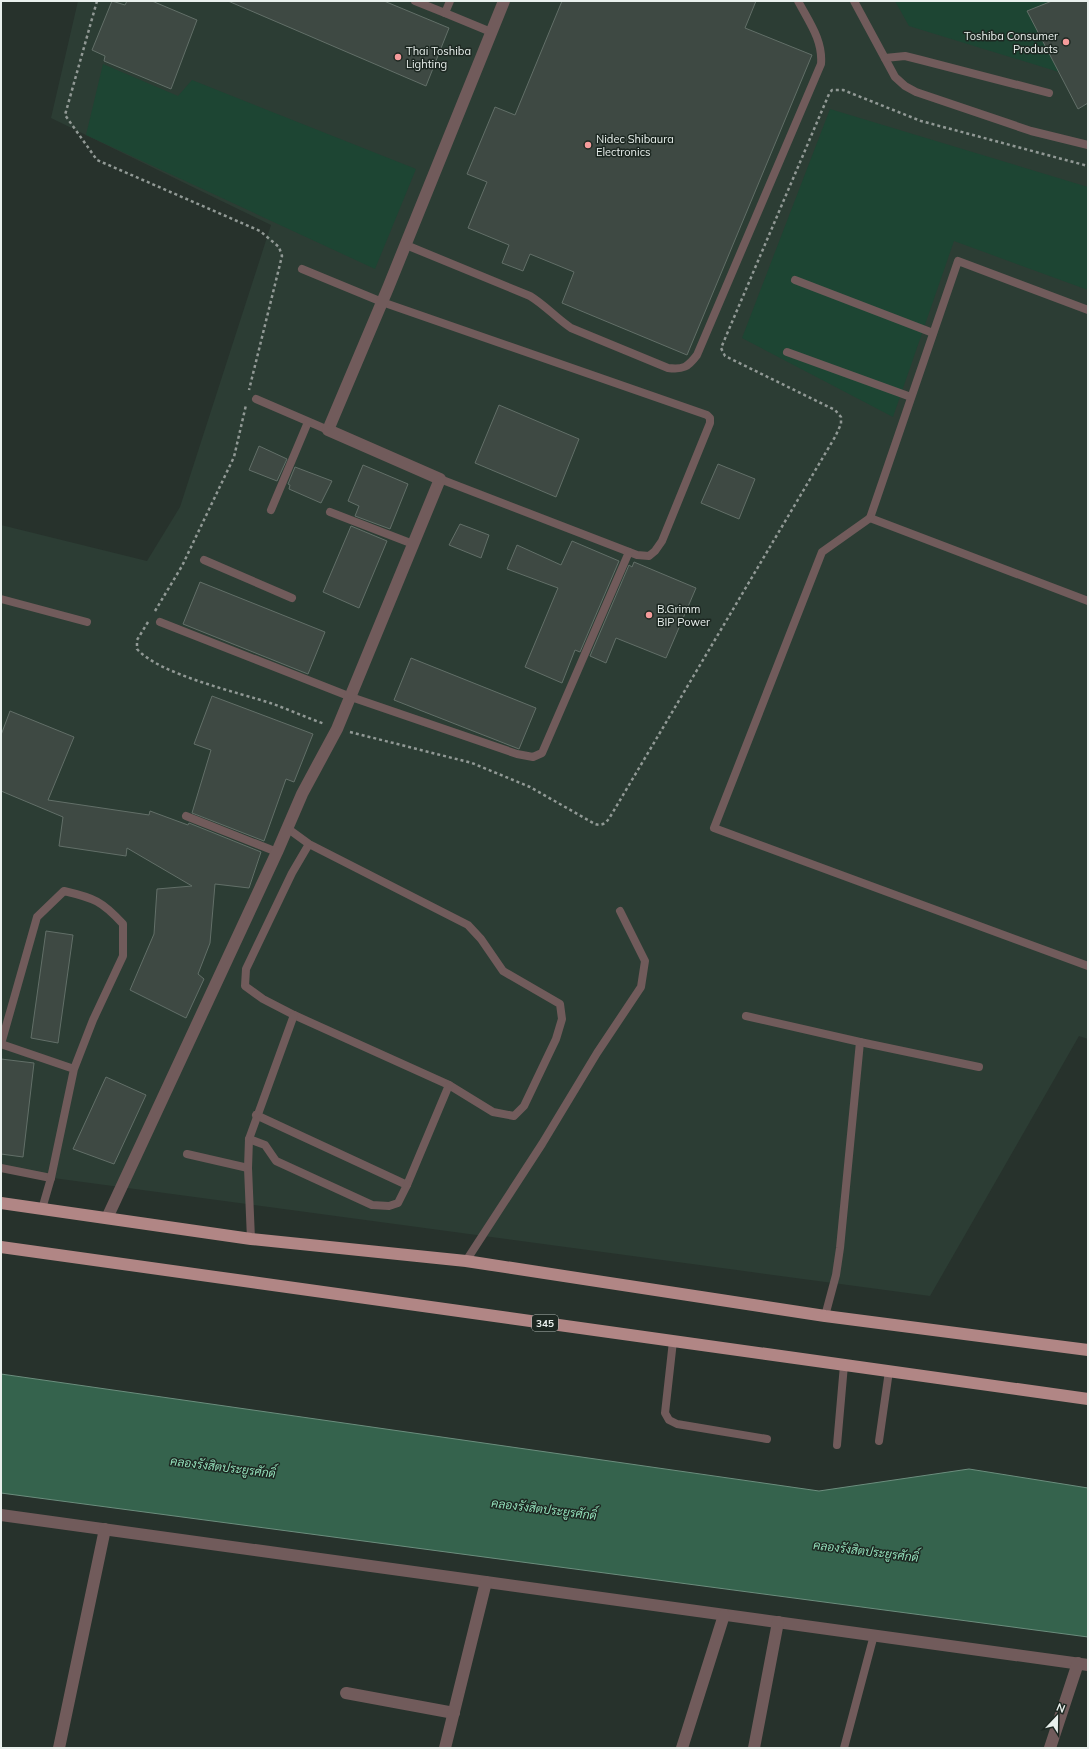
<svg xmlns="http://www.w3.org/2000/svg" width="1089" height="1749" font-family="Mulish,Sarabun,sans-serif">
<rect width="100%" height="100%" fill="#27322c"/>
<polygon fill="#2c3d34" points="78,1 1088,1 1088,1039 1079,1036 930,1296 1,1171 1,525 147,561 180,507 271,225 51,118"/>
<g fill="#1d4533">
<polygon points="895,1 1052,1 1059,72 909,26"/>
<polygon points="103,64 178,96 192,80 416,169 375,269 86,135"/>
<polygon points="830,109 1088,187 1088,290 954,241 893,417 742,338"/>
</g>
<polygon fill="#35634d" stroke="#6b8d7d" points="1,1374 819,1491 969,1469 1088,1488 1088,1637 1,1493"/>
<g fill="#3e4943" stroke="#626f68">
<polygon points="112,1 125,5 127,1 152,1 197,20 171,89 104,61 105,56 92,50"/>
<polygon points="228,1 384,1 449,28 426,86"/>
<polygon points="562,1 756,1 745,28 812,55 687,355 562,303 574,272 530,254 523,271 502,263 509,245 468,228 487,182 467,174 495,107 515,115"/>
<polygon points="1052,1 1088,1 1088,103 1078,109 1027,11"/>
<polygon points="499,405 579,439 556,497 475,463"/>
<polygon points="259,446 287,459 277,481 249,470"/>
<polygon points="718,464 755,479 739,519 701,503"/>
<polygon points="363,465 408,484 390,529 355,516 359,506 348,501"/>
<polygon points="295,467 332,481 321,503 289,489 290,485 288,484"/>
<polygon points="460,524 489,535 481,558 449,545"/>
<polygon points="351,526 387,541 359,608 323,592"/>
<polygon points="572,541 619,561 580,652 575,650 562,683 525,667 558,588 507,569 517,545 561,565"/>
<polygon points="634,562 696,588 666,658 616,638 606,663 590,656 629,565 632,567"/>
<polygon points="200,582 325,632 308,674 183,624"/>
<polygon points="411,658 536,708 519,749 394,700"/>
<polygon points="212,696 313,734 294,782 286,779 264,841 192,813 211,750 194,744"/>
<polygon points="10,711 74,737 48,800 149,815 150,811 188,825 189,823 261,852 249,888 215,884 210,943 198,974 204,979 186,1018 130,990 154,934 157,889 192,886 127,848 126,856 59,846 63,817 1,791 1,735"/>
<polygon points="46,931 73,935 58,1043 31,1038"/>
<polygon points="1,1059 34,1063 23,1157 1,1154"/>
<polygon points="106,1077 146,1095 114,1164 73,1149"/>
</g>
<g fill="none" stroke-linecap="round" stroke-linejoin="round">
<g stroke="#919995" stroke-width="2.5" stroke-dasharray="3 3" stroke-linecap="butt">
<polyline points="97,1 65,115 97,160 260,231 279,247 282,256 249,390"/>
<polyline points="155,611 182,566 234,457 246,405"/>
<path d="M148,622L137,640V649C160,675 238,692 273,704C290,710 307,718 325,724"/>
<path d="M350,732L472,763L530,787L595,824C605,827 608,820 613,812L835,437L841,424V417L835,410L725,356L721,348L829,94L832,90H843L921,121L1088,166"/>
</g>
<g stroke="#715b5b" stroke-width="8">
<polyline points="415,1 445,13"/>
<polyline points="450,1 445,13 491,32"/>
<polyline points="854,1 895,77 905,86 916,92 1031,131 1088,145"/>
<polyline points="885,58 905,56 921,60 1049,93"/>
<path d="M406,245L530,296C545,305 556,318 571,328L668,368C683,370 688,367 697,355L821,64C823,40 809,22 798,1"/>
<polyline points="302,269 382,302 707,415 710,418 710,423 662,541 655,551 649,556 637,555 440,479"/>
<polyline points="795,280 933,333"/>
<polyline points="1088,310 958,261 870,518 1088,601"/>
<polyline points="787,352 911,397"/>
<polyline points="256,399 328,430"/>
<polyline points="271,510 308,422"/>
<polyline points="330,512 413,544"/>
<polyline points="870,518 822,552 714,828 1088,966"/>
<polyline points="204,560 292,598"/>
<polyline points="1,599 87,622"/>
<polyline points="160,622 351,697 517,754 533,757 542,753 629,552"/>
<polyline points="186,816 277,852"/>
<polyline points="287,828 309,844 468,925 481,939 503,971 560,1004 562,1019 556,1039 524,1106 514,1116 493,1112 449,1085 294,1015 263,999 245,986 246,969 292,873 309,844"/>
<polyline points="746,1016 860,1042 840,1248 836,1275 825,1316"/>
<polyline points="860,1042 979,1067"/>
<polyline points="256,1115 407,1185 449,1085"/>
<polyline points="249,1139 265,1145 276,1161 372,1205 389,1206 398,1203 407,1185"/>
<polyline points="187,1154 248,1168"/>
<polyline points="1,1168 51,1178"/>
<path d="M42,1209L51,1178L74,1069L1,1044L37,917L64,891C94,898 102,901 123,924V956L93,1020L74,1069"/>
<polyline points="251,1239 248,1168 249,1139 294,1015"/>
<polyline points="466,1261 542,1144 597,1053 641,987 645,961 620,911"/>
<polyline points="673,1341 665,1413 669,1420 677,1424 767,1439"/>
<polyline points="879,1441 889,1371"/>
<polyline points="837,1445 844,1365"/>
<polyline points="844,1748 874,1635"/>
</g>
<g stroke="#715b5b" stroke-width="12">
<polyline points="107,1218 277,852 302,794 337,729 440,479 328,430 388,288 504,1"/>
<polyline points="1,1515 1088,1665"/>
<polyline points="346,1693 454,1713"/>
<polyline points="59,1748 105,1529"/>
<polyline points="445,1748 486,1582"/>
<polyline points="682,1748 724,1615"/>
<polyline points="754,1748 778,1622"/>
<polyline points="1050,1748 1078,1663"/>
</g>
<g stroke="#b18685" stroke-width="12">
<polyline points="1,1203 251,1239 466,1261 825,1316 1088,1350"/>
<polyline points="1,1247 1088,1399"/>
</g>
</g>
<g fill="#f59b9b" stroke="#1d2822" stroke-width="1.5">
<circle cx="1066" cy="42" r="4"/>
<circle cx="398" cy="57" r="4"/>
<circle cx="588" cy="145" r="4"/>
<circle cx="649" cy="615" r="4"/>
</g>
<g text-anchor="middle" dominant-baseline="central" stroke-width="3" stroke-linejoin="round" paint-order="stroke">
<rect fill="#1d2822" stroke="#acb4b0" stroke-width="1" x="532" y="1315" width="26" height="16" rx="3"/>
<g font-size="10" font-weight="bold" fill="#e9f0ed">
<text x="545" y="1323">345</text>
</g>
<g font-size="11" fill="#e9f0ed" stroke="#1d2822" text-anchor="start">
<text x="1058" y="36" text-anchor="end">Toshiba Consumer<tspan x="1058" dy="13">Products</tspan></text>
<text x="406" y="51">Thai Toshiba<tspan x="406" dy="13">Lighting</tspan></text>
<text x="596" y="139">Nidec Shibaura<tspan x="596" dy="13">Electronics</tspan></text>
<text x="657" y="609">B.Grimm<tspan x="657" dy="13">BIP Power</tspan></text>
</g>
<g font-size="12" font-style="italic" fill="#92deb9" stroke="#1d2822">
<text transform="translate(223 1467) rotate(7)">คลองรังสิตประยูรศักดิ์</text>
<text transform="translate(544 1509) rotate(7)">คลองรังสิตประยูรศักดิ์</text>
<text transform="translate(866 1551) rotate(7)">คลองรังสิตประยูรศักดิ์</text>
</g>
</g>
<rect width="1089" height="1749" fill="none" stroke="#e9f0ed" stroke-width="4"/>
<g transform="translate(1057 1717) rotate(22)" stroke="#1d2822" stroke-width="3" paint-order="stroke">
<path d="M0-3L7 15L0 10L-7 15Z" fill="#e9f0ed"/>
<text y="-6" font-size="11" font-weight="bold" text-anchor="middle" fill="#e9f0ed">N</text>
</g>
</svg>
